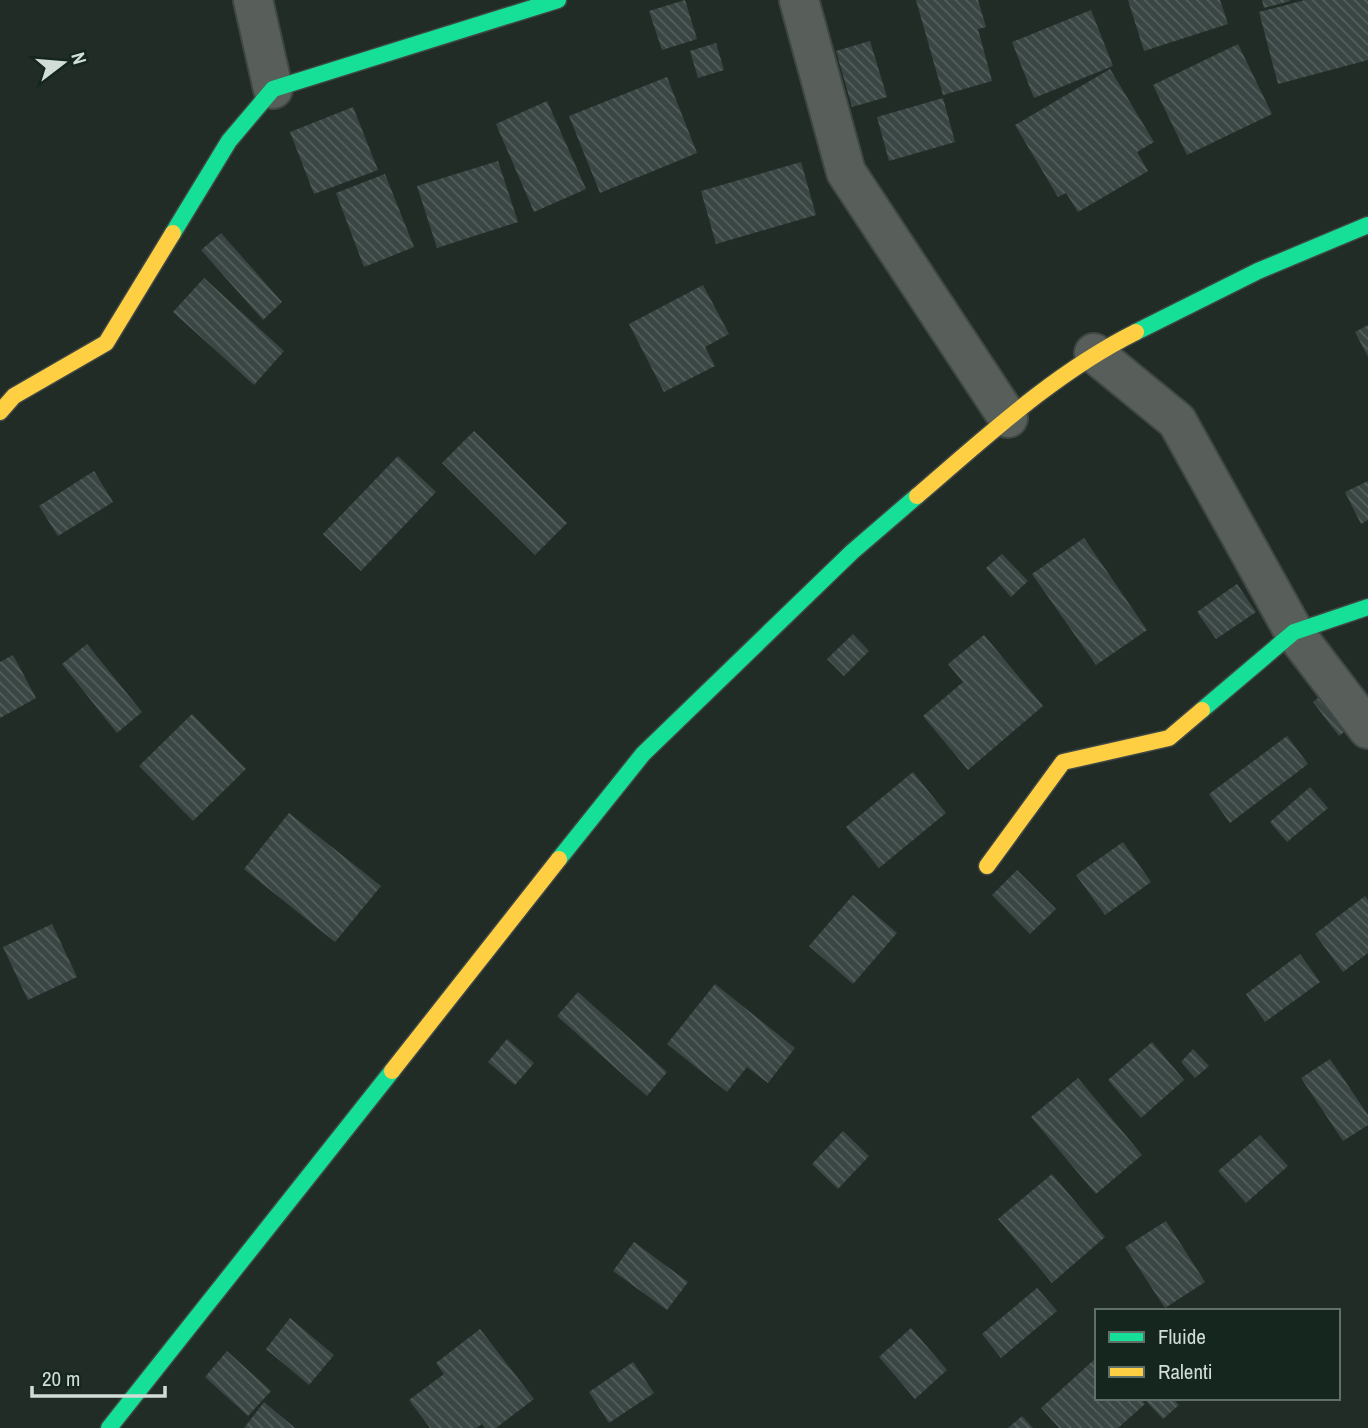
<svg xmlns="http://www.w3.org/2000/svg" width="1368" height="1428" font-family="'Archivo Narrow',sans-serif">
<defs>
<pattern id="building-back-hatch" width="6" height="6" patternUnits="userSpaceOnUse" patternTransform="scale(1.75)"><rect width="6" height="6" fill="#394643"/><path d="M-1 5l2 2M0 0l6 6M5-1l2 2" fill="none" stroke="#55605d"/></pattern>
</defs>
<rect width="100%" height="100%" fill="#222c27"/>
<g fill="url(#building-back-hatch)">
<polygon points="685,0 697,39 662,50 649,11"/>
<polygon points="916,0 978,0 986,27 978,29 992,81 943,95"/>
<polygon points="1128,0 1220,0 1228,24 1144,51"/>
<polygon points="1262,0 1290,0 1290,1 1264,8"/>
<polygon points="1305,0 1368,0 1368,60 1278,84 1259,12"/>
<polygon points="1091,10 1113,66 1034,98 1012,42"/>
<polygon points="870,41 887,97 852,107 836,51"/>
<polygon points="716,43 724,70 698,78 690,51"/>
<polygon points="1238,44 1272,114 1187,155 1153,85"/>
<polygon points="1110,69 1154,142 1137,152 1148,171 1078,212 1066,193 1058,197 1015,125"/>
<polygon points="667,77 697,153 600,193 569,116"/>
<polygon points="943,98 955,142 889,161 877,117"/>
<polygon points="547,101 586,189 534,212 496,124"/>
<polygon points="353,107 378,170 314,194 290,132"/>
<polygon points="498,161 518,222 437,248 417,186"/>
<polygon points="801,162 816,215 716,244 701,191"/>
<polygon points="385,174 414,247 364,267 336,193"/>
<polygon points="221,233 282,302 263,320 201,250"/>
<polygon points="204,278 284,351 254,385 173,312"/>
<polygon points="703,285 729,334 705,347 715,366 664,392 629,324"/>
<polygon points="1368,325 1368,357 1355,332"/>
<polygon points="474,431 567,523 535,555 442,463"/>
<polygon points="398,456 436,492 361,571 323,534"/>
<polygon points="94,471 113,502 58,536 39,506"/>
<polygon points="1368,481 1368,520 1361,524 1345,492"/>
<polygon points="1084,538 1147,630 1096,665 1032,574"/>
<polygon points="1002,554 1028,581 1011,597 986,568"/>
<polygon points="1237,584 1256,612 1216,639 1197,612"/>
<polygon points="853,634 869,651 844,676 827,659"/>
<polygon points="984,635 1043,706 968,770 923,716 963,682 948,664"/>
<polygon points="87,644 142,712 117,733 62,664"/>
<polygon points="13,655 36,698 0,718 0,662"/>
<polygon points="1327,691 1353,725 1339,736 1313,702"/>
<polygon points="192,714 246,769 193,821 139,766"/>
<polygon points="1287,736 1308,764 1230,823 1209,794"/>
<polygon points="913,772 946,813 879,868 846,827"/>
<polygon points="1310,787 1328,808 1287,842 1270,822"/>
<polygon points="289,813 381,886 335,942 244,869"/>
<polygon points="1123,842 1151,882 1105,915 1076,875"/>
<polygon points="1017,870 1056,909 1030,934 992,895"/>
<polygon points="853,895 897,933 853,984 809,946"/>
<polygon points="1365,896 1368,900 1368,953 1343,972 1315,934"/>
<polygon points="52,924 77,977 28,1000 3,947"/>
<polygon points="1300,954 1320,982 1265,1022 1246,994"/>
<polygon points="715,984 795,1048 768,1083 747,1067 727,1092 667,1044"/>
<polygon points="578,992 667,1072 647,1096 557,1016"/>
<polygon points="507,1039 534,1063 515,1085 488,1062"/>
<polygon points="1152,1042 1184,1080 1141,1118 1108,1080"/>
<polygon points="1193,1049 1209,1066 1195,1078 1181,1062"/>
<polygon points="1330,1059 1368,1115 1368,1125 1343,1141 1301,1078"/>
<polygon points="1078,1078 1142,1155 1096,1194 1031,1117"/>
<polygon points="843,1131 869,1156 838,1189 812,1164"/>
<polygon points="1260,1135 1288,1166 1246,1203 1218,1171"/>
<polygon points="1052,1174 1105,1237 1052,1283 998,1219"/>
<polygon points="1166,1221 1205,1282 1165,1308 1125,1247"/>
<polygon points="634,1242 688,1282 667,1310 613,1271"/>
<polygon points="1037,1288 1057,1311 1001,1358 982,1334"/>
<polygon points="290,1318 334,1355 309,1385 266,1349"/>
<polygon points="911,1328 947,1370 915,1399 879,1357"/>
<polygon points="480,1329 534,1399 496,1428 485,1428 482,1424 476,1428 430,1428 409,1400 444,1374 436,1363"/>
<polygon points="227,1351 271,1391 248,1416 205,1377"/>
<polygon points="1097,1357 1097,1398 1140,1398 1145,1404 1118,1428 1059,1428 1041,1408"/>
<polygon points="633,1362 654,1393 609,1423 589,1392"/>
<polygon points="1143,1398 1172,1398 1179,1405 1163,1419"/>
<polygon points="264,1402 295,1428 244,1428"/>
<polygon points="1022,1416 1033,1428 1008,1428"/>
</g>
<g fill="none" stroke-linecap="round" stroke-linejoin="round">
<defs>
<g id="street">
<polyline points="253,0 273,89"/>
<polyline points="799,0 846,172 1008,418"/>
<polyline points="1094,353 1177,421 1294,632 1368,729"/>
</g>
<g id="fast">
<polyline points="173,233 229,141 273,89 558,0"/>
<polyline points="1136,332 1258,271 1368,225"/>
<polyline points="1202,710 1294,632 1368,607"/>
<polyline points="559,859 643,754 852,552 917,496"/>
<polyline points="109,1428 392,1071"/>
</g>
<g id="slow">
<polyline points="0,412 14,396 106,343 173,233"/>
<path d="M917,496C986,437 1054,373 1136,332"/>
<polyline points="987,866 1063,762 1169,738 1202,710"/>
<polyline points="392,1071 559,859"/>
</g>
</defs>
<use href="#street" stroke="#3f4844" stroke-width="42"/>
<use href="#fast" stroke="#3f4844" stroke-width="19"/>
<use href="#slow" stroke="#3f4844" stroke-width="19"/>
<use href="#street" stroke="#585f5b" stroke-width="38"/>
<use href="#fast" stroke="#16e098" stroke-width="16"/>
<use href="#slow" stroke="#ffcf43" stroke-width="16"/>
</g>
<rect x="1095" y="1309" width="245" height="91" fill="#14261e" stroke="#606f68" stroke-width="2"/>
<rect x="1109" y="1332" width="35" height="10" fill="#16e098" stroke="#606f68" stroke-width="2"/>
<text x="1158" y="1344" font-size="21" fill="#d2ddd8">Fluide</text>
<rect x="1109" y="1367" width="35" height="10" fill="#ffcf43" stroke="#606f68" stroke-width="2"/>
<text x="1158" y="1379" font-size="21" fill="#d2ddd8">Ralenti</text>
<g transform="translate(63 63) rotate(74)" stroke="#14261e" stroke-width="5" paint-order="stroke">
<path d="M0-5L12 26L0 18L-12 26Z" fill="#d2ddd8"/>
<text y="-10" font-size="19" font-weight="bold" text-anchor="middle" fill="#d2ddd8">N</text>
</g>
<path d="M32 1386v10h133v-10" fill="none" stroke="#d2ddd8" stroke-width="3.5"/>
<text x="42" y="1386" font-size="21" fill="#d2ddd8" stroke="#14261e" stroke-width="5" paint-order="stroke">20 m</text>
</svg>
